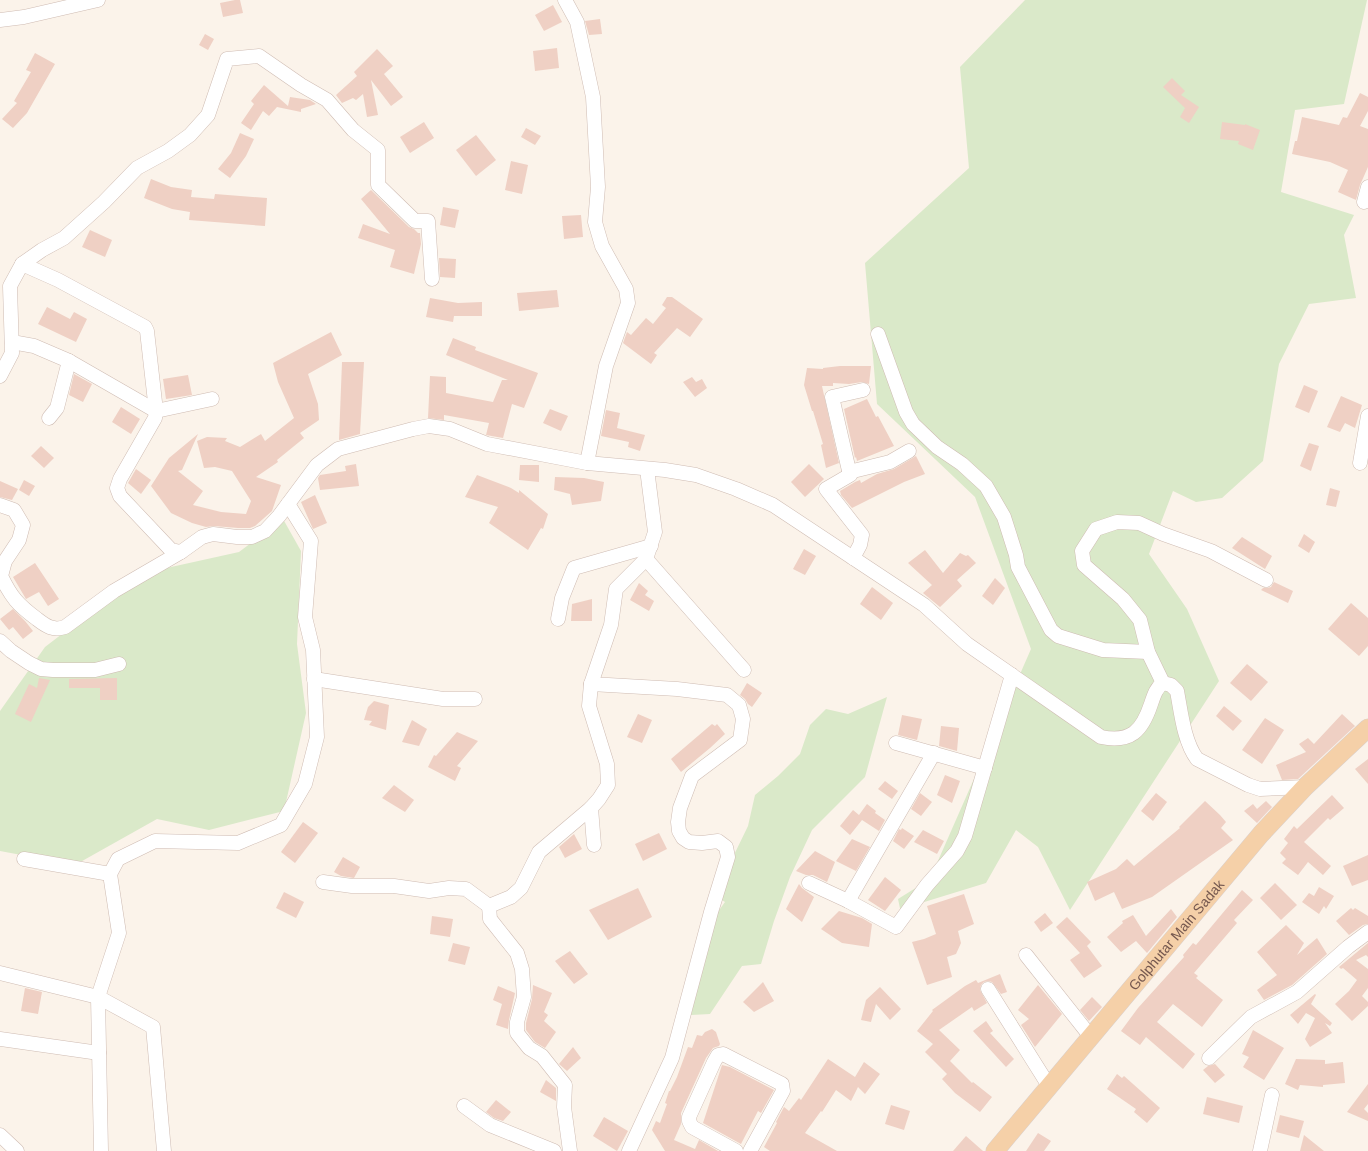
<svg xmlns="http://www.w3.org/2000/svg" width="1368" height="1151" font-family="Helvetica,sans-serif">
<rect width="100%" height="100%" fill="#fbf3ea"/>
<g fill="#dae9c9">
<polygon points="1025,0 1367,0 1344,104 1295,110 1281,192 1354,215 1344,235 1356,298 1309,304 1279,364 1263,461 1222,498 1196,502 1173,491 1149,554 1187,609 1219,681 1070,910 1038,847 1016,830 986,883 921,903 901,913 898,899 930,879 1031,649 975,497 877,404 865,263 969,168 960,67"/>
<polygon points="283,519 301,551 297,644 306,713 284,811 209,830 157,819 75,865 0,851 0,711 45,647 75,624 153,571 239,552"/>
<polygon points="887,697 865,777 812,830 790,877 774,921 761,964 742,966 710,1014 691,1015 712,920 725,902 719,898 732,859 748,826 755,795 778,776 800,754 810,725 826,709 848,714"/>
</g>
<g fill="#efd0c4">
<polygon points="235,0 240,0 243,13 223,17 220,3"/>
<polygon points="553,5 562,22 544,31 535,15"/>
<polygon points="600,19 602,34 589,35 585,21"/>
<polygon points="205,34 214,39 208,50 199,45"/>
<polygon points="557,48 559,68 535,71 533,51"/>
<polygon points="377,49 393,66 384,74 403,97 391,106 371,80 378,115 367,117 363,94 356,100 353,98 342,103 336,95 357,76 354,72"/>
<polygon points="35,53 55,64 27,113 13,128 2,119 17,103 14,101 31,72 26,70"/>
<polygon points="1172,78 1185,91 1181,95 1199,107 1189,123 1180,117 1185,108 1163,87"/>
<polygon points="264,85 288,106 290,97 310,100 316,104 301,109 301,112 277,107 269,116 263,111 251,130 241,123 254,104 251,101"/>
<polygon points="1360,93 1368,97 1368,111 1360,126 1368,129 1368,167 1360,185 1356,200 1338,192 1348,170 1330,162 1292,154 1295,141 1297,141 1302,117 1339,125 1343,117 1347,118"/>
<polygon points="424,122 434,138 410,153 400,137"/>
<polygon points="1222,122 1245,125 1245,124 1260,130 1253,150 1238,144 1239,141 1220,139"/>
<polygon points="526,128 541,136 535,145 521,137"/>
<polygon points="240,133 254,139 246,156 230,178 218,169 231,153"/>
<polygon points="476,135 496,160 476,176 456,150"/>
<polygon points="511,161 528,165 522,194 505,190"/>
<polygon points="151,179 171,187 192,190 191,197 214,199 215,194 267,198 265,226 189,220 190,212 172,209 144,198"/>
<polygon points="371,190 409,227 414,229 418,233 420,233 421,244 414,274 390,267 395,250 358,238 363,224 390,234 361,199"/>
<polygon points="443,207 459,210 455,228 440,225"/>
<polygon points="581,215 583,237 564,239 562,216"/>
<polygon points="90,230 112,240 105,257 82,247"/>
<polygon points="439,258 456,259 455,278 440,277"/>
<polygon points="557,290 559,307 519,311 517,293"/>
<polygon points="667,297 672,297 703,319 690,337 677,328 654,353 657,355 651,364 623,343 627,332 631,335 646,318 653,324 666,308 662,305"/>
<polygon points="430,298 458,303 482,302 482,316 454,316 453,322 426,317"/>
<polygon points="47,307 70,319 74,312 87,319 76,342 38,324"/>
<polygon points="331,332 342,355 308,374 318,404 319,420 300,433 304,438 277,460 278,462 256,477 281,485 272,511 255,526 250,528 238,528 214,526 206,527 192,523 171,513 151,486 169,458 198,434 182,470 178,471 203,491 193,505 221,512 246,514 251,501 232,471 215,467 204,468 197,441 207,437 227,438 225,441 240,447 261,434 265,441 294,418 278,382 273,363"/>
<polygon points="453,338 476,347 475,350 538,373 524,408 512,404 503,438 486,435 489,423 444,415 444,420 428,418 430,376 446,377 446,393 493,402 502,380 508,380 446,355"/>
<polygon points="342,362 364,362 360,434 339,440"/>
<polygon points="840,366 871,366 869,384 862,382 849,384 833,383 833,386 822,386 839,463 826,468 821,445 823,444 813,411 812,411 804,385 807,368 823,369 823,368"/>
<polygon points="74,374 92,384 83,402 69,395"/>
<polygon points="188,375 192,395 166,399 163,379"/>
<polygon points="692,377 696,382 702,379 707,388 695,397 683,382"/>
<polygon points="1304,385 1318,391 1309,413 1295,407"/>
<polygon points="1341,396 1362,405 1355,428 1345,423 1340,432 1327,427"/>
<polygon points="867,399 876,417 878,416 894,446 857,461 856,457 855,458 844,409"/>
<polygon points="121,407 140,419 131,434 112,422"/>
<polygon points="550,409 568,416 561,431 543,423"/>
<polygon points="606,410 620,413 617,428 645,435 640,451 628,447 629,442 601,436"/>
<polygon points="1309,443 1319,446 1311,471 1300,466"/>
<polygon points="41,446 54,458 44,468 31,456"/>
<polygon points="916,456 925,474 904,482 852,508 841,495 840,491 855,482 860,480 861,483 877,474 894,469"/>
<polygon points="356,464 359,486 320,490 318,478 320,475 346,471 345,466"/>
<polygon points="809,464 824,479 805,497 791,482"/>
<polygon points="520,465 539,465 539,482 519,480"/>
<polygon points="136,469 151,480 141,494 128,483"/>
<polygon points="477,475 511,488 519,493 519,490 548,514 543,529 541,528 528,550 489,523 498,507 465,497"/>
<polygon points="555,477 584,478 604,482 601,501 572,505 570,494 554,490"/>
<polygon points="24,480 35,486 29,496 19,490"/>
<polygon points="0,481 18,489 12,500 0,497"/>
<polygon points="1330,488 1340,491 1336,507 1326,505"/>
<polygon points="315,495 327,523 313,529 301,502"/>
<polygon points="1304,534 1315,542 1309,553 1298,546"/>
<polygon points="1242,537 1272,556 1265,569 1232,548"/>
<polygon points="804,549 816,556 805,575 793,569"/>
<polygon points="925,550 943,573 960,553 966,556 968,555 976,563 957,580 962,586 940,607 923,593 932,585 908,563"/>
<polygon points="35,563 59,599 48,606 39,592 26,599 13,577"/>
<polygon points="995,578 1005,588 993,605 982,596"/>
<polygon points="1274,582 1293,591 1288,603 1261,590 1263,588 1267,588 1271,587"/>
<polygon points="639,583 648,591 645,595 654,601 649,611 630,600"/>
<polygon points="872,587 893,603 881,620 860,604"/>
<polygon points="592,599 592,621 571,621 572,604"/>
<polygon points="1351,603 1368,618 1368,646 1359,656 1328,629"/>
<polygon points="13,609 25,621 33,631 23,639 13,627 9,630 0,619"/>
<polygon points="1247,664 1268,682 1251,701 1230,683"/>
<polygon points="39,678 50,680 31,722 15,714 29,684 37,688"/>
<polygon points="117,678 117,700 100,700 100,688 69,688 69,679"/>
<polygon points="747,683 762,693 752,707 748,704 745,699 740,695"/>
<polygon points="374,701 389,705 386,730 369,725 372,721 364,720 368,707"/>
<polygon points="1224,706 1242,721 1233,731 1216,716"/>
<polygon points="638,714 652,720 642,743 627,737"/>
<polygon points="1342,714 1355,726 1298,779 1282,780 1276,765 1306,752 1299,744 1308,738 1314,744"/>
<polygon points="902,715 922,719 917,740 898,735"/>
<polygon points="1265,718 1284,730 1262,764 1242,750"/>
<polygon points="412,720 427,729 419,746 402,742"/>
<polygon points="712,724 715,726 717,724 725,734 710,748 681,772 671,759"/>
<polygon points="941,726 959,728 957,751 939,746"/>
<polygon points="457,732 478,741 457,766 461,768 455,781 428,767 434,755 436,756"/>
<polygon points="1368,759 1368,784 1355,769"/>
<polygon points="945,775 960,781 952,803 937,795"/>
<polygon points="885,781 898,791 892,799 878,789"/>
<polygon points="394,785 414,800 405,812 382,798"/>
<polygon points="920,793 932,802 921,816 911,809"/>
<polygon points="1156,793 1167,802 1153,821 1141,811"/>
<polygon points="1332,795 1344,808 1330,820 1328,818 1304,842 1331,866 1323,875 1308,862 1298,875 1282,863 1286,859 1280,853 1288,843 1284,839 1294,826 1297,829"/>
<polygon points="1205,801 1220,815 1226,822 1221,828 1233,840 1152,897 1122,909 1114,892 1095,901 1087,882 1116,869 1127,859 1134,866 1180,828 1179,827"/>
<polygon points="1266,801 1272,807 1257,823 1244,811 1253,804 1257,809"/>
<polygon points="867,804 876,811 875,813 885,820 879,831 862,820 850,835 840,826 853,810 859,815"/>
<polygon points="303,822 318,833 295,863 281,852"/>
<polygon points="902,828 914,836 904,849 893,841 899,829 901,830"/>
<polygon points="923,830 944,841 937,854 914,842"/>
<polygon points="659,833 667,849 643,861 635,844"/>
<polygon points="574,834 582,849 565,858 559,847"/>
<polygon points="852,839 870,847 856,871 836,861"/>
<polygon points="815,851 835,862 827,882 813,875 806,875 796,871"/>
<polygon points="1368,855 1368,880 1352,886 1343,866"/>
<polygon points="343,857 360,867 354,878 341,876 334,872"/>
<polygon points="885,877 901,890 885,911 868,900"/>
<polygon points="1275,883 1297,905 1281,920 1260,898"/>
<polygon points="799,884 802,888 814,897 802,922 786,909"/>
<polygon points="1319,887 1334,896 1326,909 1324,906 1319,914 1302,902 1309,893 1314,896"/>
<polygon points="638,888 652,917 608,940 589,910"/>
<polygon points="1242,890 1253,900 1234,920 1237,923 1194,973 1198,976 1196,978 1223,1000 1202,1027 1173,1004 1157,1022 1195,1054 1183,1069 1146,1037 1140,1045 1121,1031 1138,1008 1184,957 1183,955 1193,943 1196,945"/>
<polygon points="284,892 304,902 296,918 276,908"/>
<polygon points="964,894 974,924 958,931 961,943 956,954 947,957 952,977 927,985 912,942 924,939 936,934 927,906"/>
<polygon points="1351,908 1353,910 1355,908 1368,916 1368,924 1363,925 1349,935 1336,921"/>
<polygon points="1171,909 1177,917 1147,953 1136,941 1121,952 1107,937 1123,923 1122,921 1133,915 1146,936"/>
<polygon points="839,911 862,918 872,924 869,947 842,943 821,929"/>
<polygon points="1045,913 1053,923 1041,932 1034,922"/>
<polygon points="432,916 453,919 450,937 430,934"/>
<polygon points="1067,917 1091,942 1087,946 1102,966 1084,978 1070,960 1080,953 1056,927"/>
<polygon points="1286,925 1304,943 1297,955 1317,938 1327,954 1292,985 1264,1000 1257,990 1277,975 1257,952"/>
<polygon points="453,943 470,947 465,965 448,961"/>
<polygon points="1368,943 1368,957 1366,955 1356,960 1368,969 1368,988 1362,996 1368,1002 1368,1006 1352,1021 1335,1004 1349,991 1357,980 1343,968 1341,969 1339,967"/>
<polygon points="570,951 588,974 574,984 555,961"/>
<polygon points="1000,974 1007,992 1001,994 992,982 988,981 984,982 981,985 980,990 987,1003 974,1011 972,1007 939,1030 960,1050 950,1061 972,1083 973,1082 992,1097 980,1112 955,1093 942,1079 947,1074 925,1052 933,1044 917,1031 933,1011 932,1010 965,986 976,980 978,983"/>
<polygon points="763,982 774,1001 754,1012 743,1002"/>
<polygon points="533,985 552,993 544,1012 548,1015 544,1021 556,1032 545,1048 535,1042 526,1030 526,1023 532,999"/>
<polygon points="1038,985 1062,1014 1035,1047 1021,1025 1029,1019 1018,1010"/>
<polygon points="498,986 515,993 509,1020 508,1029 496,1025 502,1004 493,1000"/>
<polygon points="880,987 901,1009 890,1020 876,1004 871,1022 861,1020 866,1000"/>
<polygon points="25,988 42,992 38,1014 21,1011"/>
<polygon points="1315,994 1316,995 1311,1004 1332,1023 1330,1026 1325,1023 1332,1033 1310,1047 1305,1039 1315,1018 1306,1013 1298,1024 1290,1015"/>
<polygon points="1092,997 1102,1007 1089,1021 1080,1010"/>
<polygon points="986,1021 993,1031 990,1033 1014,1059 1006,1067 973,1031"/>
<polygon points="712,1029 716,1032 720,1044 719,1046 713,1048 706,1058 681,1113 681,1124 674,1140 695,1149 699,1140 718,1151 665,1151 652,1130 656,1121 660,1123 667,1104 665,1103 669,1091 670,1091 677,1077 688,1047 692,1048 697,1035 702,1036 705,1032"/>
<polygon points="1253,1030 1284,1048 1264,1080 1243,1067 1249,1057 1242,1054"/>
<polygon points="573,1047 581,1058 567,1071 559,1064"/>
<polygon points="828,1059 855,1077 864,1062 880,1074 865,1094 858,1087 851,1101 836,1090 822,1112 821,1111 805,1133 837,1151 770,1151 764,1147 777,1123 776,1122 784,1107 789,1111 799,1098 801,1100"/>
<polygon points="1296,1059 1325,1060 1325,1064 1343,1062 1345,1083 1323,1085 1323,1087 1300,1085 1298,1090 1285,1084"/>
<polygon points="1215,1064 1225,1075 1215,1083 1203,1070 1208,1066"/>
<polygon points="722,1065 730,1067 774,1090 761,1113 758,1111 741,1144 703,1123"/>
<polygon points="1117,1074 1122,1078 1124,1076 1160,1108 1147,1123 1134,1112 1136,1109 1107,1089"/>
<polygon points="546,1080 556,1088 556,1101 540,1092"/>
<polygon points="1368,1084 1368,1104 1364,1109 1368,1113 1368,1121 1347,1112"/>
<polygon points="1207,1097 1243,1106 1239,1123 1203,1114"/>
<polygon points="496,1100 511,1112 503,1121 494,1118 486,1112"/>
<polygon points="891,1105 910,1111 904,1130 885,1124"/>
<polygon points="1280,1115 1304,1121 1299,1138 1276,1132"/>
<polygon points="604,1117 628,1131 617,1151 593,1136"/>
<polygon points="1038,1133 1051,1141 1044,1151 1026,1151"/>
<polygon points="1304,1135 1324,1151 1300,1151"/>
<polygon points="966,1136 983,1151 953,1151"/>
</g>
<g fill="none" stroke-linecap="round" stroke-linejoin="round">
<defs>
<g id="minor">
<polyline points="565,0 577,22 593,97 598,187 595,222 602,246 626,289 628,303 606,366 587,463"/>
<polyline points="0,20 24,17 98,0"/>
<polyline points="1364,202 1368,187"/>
<polyline points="22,264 42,250 64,238 104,202 137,168 168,151 190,135 208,115 227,59 259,56 301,85 327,100 353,130 378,150 378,185 415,221 428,221 432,279"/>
<polyline points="878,334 906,412 913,424 937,447 962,464 986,486 1004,517 1016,555 1018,567 1051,630 1058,636 1103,650 1148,652"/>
<polyline points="12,342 34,346 69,361 57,408 49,418"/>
<polyline points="69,361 156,411 212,399"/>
<path d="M0,376L12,353L10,286L22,264L58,280L145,327L147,331L156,411L155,418L120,479L117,488L120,496L171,550L181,552L202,537L213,534L237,537H252L265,531L279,516L317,465L338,449L413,429L429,426L450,429L487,444L587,463L665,470L696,475L736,489L773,505L924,605L967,644L1101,737C1131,743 1142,731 1151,704C1154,695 1156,688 1163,683"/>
<polyline points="1360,463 1368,416"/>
<polyline points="647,469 655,532 646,559 744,670"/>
<polyline points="849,472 890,462 909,451"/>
<path d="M0,505L14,510L23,525L19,540L5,561L1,576C11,597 18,605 37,619C46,626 53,631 65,627L114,591L181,552"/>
<polyline points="853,558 860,545 862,535 826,489 850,475 832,397 863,390"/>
<polyline points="558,619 562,598 574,568 651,546"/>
<polyline points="0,641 11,651 29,663 41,669 53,670 95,670 119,664"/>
<polyline points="314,679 443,699 475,699"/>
<polyline points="1163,683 1148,652 1140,620 1123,599 1084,565 1082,551 1096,529 1117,522 1139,523 1163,534 1211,551 1266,580"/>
<path d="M1163,683L1171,685L1177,691C1181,712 1184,742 1197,759L1248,785L1260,789L1305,787"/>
<polyline points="591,684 589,706 607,764 608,785 599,799 591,808 594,845"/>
<polyline points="896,743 985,768"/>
<polyline points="24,859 110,874"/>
<polyline points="323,882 352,886 394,886 429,891 449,888 466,889 489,906"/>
<polyline points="809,883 848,901 896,927 927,885 957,851 965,836 1012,675"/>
<polyline points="848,901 934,753"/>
<polyline points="1026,955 1091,1037"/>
<polyline points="0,973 98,997 153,1027 164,1151"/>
<polyline points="988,989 1049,1086"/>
<polyline points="0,1039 99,1053"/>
<polyline points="1209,1058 1251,1017 1297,992 1348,947 1368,932"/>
<polyline points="464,1106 490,1125 554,1151"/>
<polyline points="0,1135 17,1151"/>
<polyline points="101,1151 98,997 119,933 110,874 118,859 155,841 238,843 281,825 305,784 317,737 313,650 305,617 311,541 288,504"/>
<polyline points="570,1151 564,1107 565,1085 542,1056 529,1048 517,1033 517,1022 524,997 522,969 517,953 490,919 489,906 511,897 521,888 539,852 591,808"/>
<polyline points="629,1151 672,1058 711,912 728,857 726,847 718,841 702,843 689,842 683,838 679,831 678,822 680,808 692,776 740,740 743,719 739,705 727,695 677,689 591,684 611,625 616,589 646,559"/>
<polyline points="736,1151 692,1127 689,1121 689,1117 714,1062 718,1055 723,1054 782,1084 783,1091 750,1151"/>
<polyline points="1260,1151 1272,1095"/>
</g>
<g id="major">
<path id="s1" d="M995,1151L1261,834L1305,787L1368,728"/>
</g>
</defs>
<use href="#minor" stroke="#cfbcb3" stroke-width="15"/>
<use href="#major" stroke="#d8d0ce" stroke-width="19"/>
<use href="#minor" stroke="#fff" stroke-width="14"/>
<use href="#major" stroke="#f5d0a8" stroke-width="18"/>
</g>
<g text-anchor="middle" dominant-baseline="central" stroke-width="3.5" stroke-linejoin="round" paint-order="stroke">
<g font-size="14" fill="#75584f" stroke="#fef7f1">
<text stroke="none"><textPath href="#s1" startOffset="282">Golphutar Main Sadak</textPath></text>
</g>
</g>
</svg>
